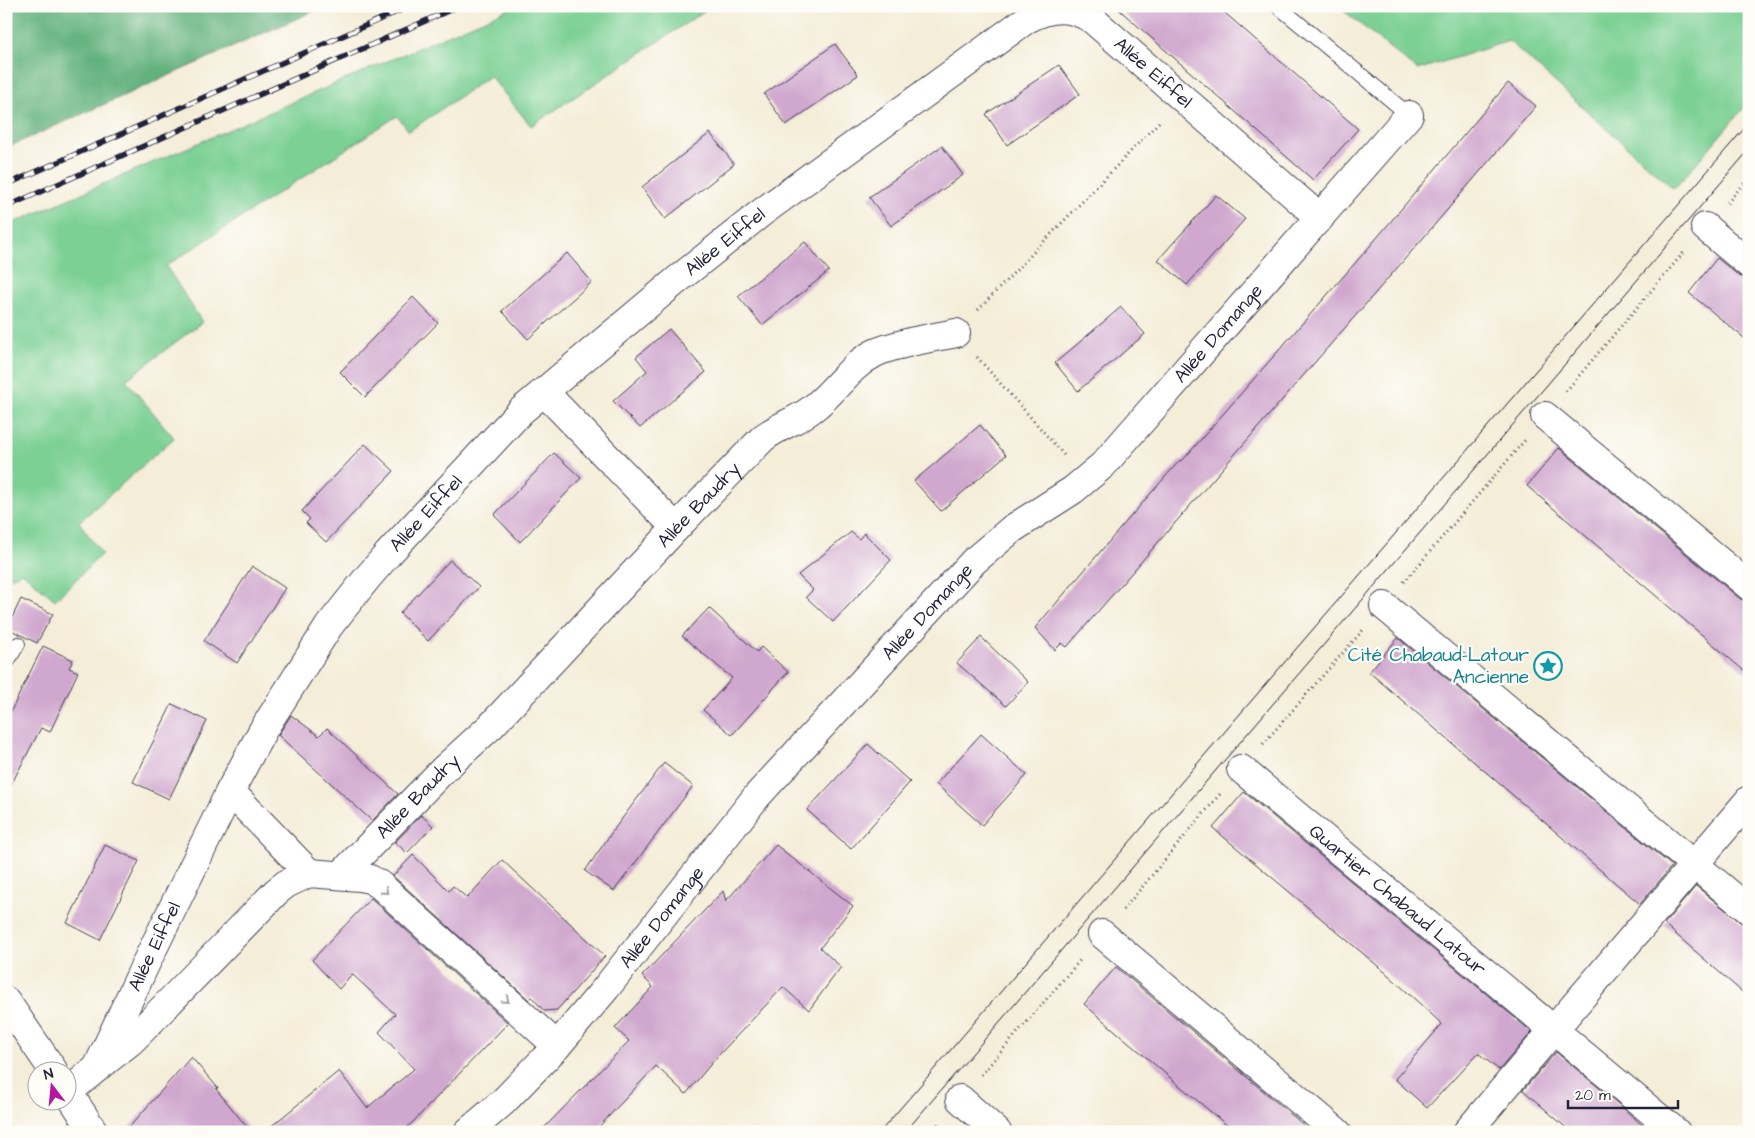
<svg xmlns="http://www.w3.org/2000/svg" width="1755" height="1138" font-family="'Architects Daughter',sans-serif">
<rect width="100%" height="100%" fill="#fdfcf7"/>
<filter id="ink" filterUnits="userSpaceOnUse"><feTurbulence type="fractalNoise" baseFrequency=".02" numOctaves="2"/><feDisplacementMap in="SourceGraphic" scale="10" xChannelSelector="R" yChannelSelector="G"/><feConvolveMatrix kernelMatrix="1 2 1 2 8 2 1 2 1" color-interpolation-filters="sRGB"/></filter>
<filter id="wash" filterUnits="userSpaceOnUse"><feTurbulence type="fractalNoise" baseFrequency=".0096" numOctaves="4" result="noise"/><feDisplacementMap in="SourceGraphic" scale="20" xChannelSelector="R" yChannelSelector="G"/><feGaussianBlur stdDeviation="1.12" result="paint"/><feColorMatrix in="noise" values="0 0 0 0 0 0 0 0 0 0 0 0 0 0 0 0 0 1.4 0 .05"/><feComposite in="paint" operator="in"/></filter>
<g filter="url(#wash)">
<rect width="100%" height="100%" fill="#f4edd8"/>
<g fill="#7bd094" stroke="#4e7968">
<polygon points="515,6 712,6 531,126 490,76 409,131 397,116 166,266 202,322 126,380 174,438 79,522 102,554 55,600 22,572 6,580 6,226"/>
<polygon points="1338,6 1749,6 1749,102 1674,189 1509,41 1417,70"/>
</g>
<polygon fill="#64b27e" stroke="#436a5c" points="6,6 325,6 6,148"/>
<g id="blocks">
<g fill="#d0a8cf">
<polygon points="1115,6 1217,6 1358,129 1313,180"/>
<polygon points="835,44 858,75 786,125 764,94"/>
<polygon points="1059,65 1080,94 1007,145 986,114"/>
<polygon points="1508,83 1536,106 1424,237 1067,647 1062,643 1055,650 1035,628 1124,524 1180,460 1182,461 1370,246"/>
<polygon points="710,133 734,164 665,219 642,187"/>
<polygon points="942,146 963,175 891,226 869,197"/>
<polygon points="1216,195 1245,219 1187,285 1158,260"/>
<polygon points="805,242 829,271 762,325 738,296"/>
<polygon points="567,253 592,282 528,339 502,311"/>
<polygon points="1717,258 1739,276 1749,279 1749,342 1689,293"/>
<polygon points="413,297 438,323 365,397 340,372"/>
<polygon points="1121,307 1145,334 1078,391 1055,363"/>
<polygon points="669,329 706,372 640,428 613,401 647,371 636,357"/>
<polygon points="980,425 1006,455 941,511 914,481"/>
<polygon points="365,444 394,471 326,542 306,523 310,519 302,511"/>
<polygon points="1559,448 1739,598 1749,604 1749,675 1527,486"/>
<polygon points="554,453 581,478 520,542 494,515"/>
<polygon points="851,532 859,539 864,533 891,560 833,622 806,597 813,590 798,575"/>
<polygon points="450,560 479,587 428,641 400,613"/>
<polygon points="252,566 285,588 237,663 204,641"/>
<polygon points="21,599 53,614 37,643 7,628"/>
<polygon points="709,608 757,652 761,647 788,672 732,735 703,710 732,678 682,636"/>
<polygon points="981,637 1028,682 1006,706 957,663"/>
<polygon points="1398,638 1672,866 1640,904 1369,672"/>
<polygon points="43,646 73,660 69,668 78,672 50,732 41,728 6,794 6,721"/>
<polygon points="172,704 207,721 169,799 133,782"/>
<polygon points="291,715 319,736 327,728 398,794 372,821 278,735"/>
<polygon points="981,734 1027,775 982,825 936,784"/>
<polygon points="868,744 910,782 851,849 807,810"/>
<polygon points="664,763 693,786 614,891 585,871 612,832"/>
<polygon points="1244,792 1532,1032 1499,1070 1478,1053 1427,1108 1395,1079 1442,1024 1385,972 1213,828"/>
<polygon points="421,815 433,826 407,853 395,842"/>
<polygon points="105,845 139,861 100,940 67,923"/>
<polygon points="776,845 853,906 820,948 841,967 809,1010 783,987 715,1059 686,1094 656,1066 594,1132 540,1132 629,1041 615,1028 653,987 642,976 723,891 726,901"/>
<polygon points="413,855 449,891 453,886 467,898 502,860 605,956 557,1010 544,1011 532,997 529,1000 393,876"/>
<polygon points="1696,886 1749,929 1749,998 1664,924"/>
<polygon points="371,898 508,1023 413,1122 402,1132 264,1132 339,1071 367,1108 414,1069 379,1032 395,1014 352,974 339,989 312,960"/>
<polygon points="1116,967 1312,1132 1235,1132 1174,1081 1084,1004"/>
<polygon points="1556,1052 1616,1102 1650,1132 1571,1132 1523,1090"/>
<polygon points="191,1057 218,1088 216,1089 251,1132 125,1132"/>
</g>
</g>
</g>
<g filter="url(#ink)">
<use href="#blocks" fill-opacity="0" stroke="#424053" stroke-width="1"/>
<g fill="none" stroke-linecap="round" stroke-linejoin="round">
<defs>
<g id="lane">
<polyline points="1278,6 1409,115"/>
<polyline points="6,664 18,644"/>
</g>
<g id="street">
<polyline points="1705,227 1749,264"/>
<polyline points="544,392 676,528"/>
<polyline points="1545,416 1749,586"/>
<polyline points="1384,606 1749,910"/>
<path id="s1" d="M1241,769L1676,1132"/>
<polyline points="230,791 309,873"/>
<path id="s2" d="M341,875L444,769L491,726L676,528L763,438C779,426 798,420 812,409C835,392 849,366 875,353C897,343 932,338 956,333"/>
<polyline points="1102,934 1337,1132"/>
<polyline points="6,1001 53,1070"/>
<polyline points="102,1064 131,1041 145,1027 276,892 286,884 309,873 360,877 370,879 380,885 557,1046"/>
<path id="s3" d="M68,1092L97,1068L146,963L230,791L263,730L329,626L368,577L388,554L521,411L677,280L761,213L1027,19C1051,7 1070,5 1093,20L1320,218"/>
<polyline points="68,1092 94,1132"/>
<polyline points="960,1099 997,1132"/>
<path id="s4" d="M468,1132L503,1102L557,1046L606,988L757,796L974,561L1012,529L1073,490L1103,465L1409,115"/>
<polyline points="1467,1132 1749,800"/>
</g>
</defs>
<use href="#lane" stroke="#424053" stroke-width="16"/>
<use href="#street" stroke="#424053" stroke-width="30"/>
<g stroke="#424053" stroke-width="3" stroke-dasharray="1 4" stroke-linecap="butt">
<polyline points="1727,203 1749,178"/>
<polyline points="978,310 1159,122"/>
<polyline points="977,357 1064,455"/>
<polyline points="1566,391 1685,251"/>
<polyline points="1404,582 1525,440"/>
<polyline points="1263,744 1363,630"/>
<polyline points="1123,910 1220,794"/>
<polyline points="981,1075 1081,959"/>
<polyline points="931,1132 939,1123"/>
</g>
<use href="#lane" stroke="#fff" stroke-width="14"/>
<use href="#street" stroke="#fff" stroke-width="28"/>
<g stroke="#22223b" stroke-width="1">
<polyline points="880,1132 1749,123"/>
<polyline points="905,1132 1749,150"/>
</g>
<defs>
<g id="rail">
<polyline points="6,185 410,6"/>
<polyline points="6,207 459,6"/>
</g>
</defs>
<use href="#rail" stroke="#22223b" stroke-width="5.5"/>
<use href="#rail" stroke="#fdfcf7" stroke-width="4" stroke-dasharray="11" stroke-linecap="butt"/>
</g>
<defs><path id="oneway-chevron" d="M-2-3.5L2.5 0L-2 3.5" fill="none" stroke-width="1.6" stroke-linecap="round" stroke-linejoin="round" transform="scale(1.25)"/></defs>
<g stroke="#9c9ca7">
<use href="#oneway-chevron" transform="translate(385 891) rotate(42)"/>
<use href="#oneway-chevron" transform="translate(506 1000) rotate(42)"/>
</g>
</g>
<defs>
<symbol id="sight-ring" viewBox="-11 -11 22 22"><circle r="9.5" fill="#fdfcf7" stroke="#0f9aa8" stroke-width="1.5"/><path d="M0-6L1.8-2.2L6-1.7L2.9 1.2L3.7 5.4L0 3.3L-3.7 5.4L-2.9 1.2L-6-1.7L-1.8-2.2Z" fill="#0f9aa8"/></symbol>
</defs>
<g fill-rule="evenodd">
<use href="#sight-ring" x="1532" y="650" width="32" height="32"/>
</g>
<g text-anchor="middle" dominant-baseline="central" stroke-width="4.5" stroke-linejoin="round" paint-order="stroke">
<g font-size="19" fill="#22223b" stroke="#fdfcf7">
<text stroke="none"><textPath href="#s3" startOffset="1616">Allée Eiffel</textPath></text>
<text stroke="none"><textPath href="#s3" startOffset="1091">Allée Eiffel</textPath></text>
<text stroke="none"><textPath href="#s4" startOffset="1100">Allée Domange</textPath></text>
<text stroke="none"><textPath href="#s2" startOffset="515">Allée Baudry</textPath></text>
<text stroke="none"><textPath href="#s3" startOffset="686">Allée Eiffel</textPath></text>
<text stroke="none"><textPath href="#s4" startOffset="695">Allée Domange</textPath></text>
<text stroke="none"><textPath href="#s2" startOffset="110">Allée Baudry</textPath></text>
<text stroke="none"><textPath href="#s1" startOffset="204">Quartier Chabaud Latour</textPath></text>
<text stroke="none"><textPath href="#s4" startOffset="290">Allée Domange</textPath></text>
<text stroke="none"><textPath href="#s3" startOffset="172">Allée Eiffel</textPath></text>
</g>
<g font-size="19" fill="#0d838f" stroke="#fdfcf7" text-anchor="end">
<text x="1529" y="655">Cité Chabaud-Latour<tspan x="1529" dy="22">Ancienne</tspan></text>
</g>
</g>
<rect width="1755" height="1138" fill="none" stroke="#fdfcf7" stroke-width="25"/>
<g transform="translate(52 1086) rotate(344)"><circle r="24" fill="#fdfcf7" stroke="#a5a5ac"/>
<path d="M0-4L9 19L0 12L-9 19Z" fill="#b5179e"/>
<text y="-8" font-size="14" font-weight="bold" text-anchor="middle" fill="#22223b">N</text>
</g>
<path d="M1568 1100v8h110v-8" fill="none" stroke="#22223b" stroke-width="2.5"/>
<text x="1575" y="1100" font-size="15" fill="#22223b" stroke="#fdfcf7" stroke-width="4" paint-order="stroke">20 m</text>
</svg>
